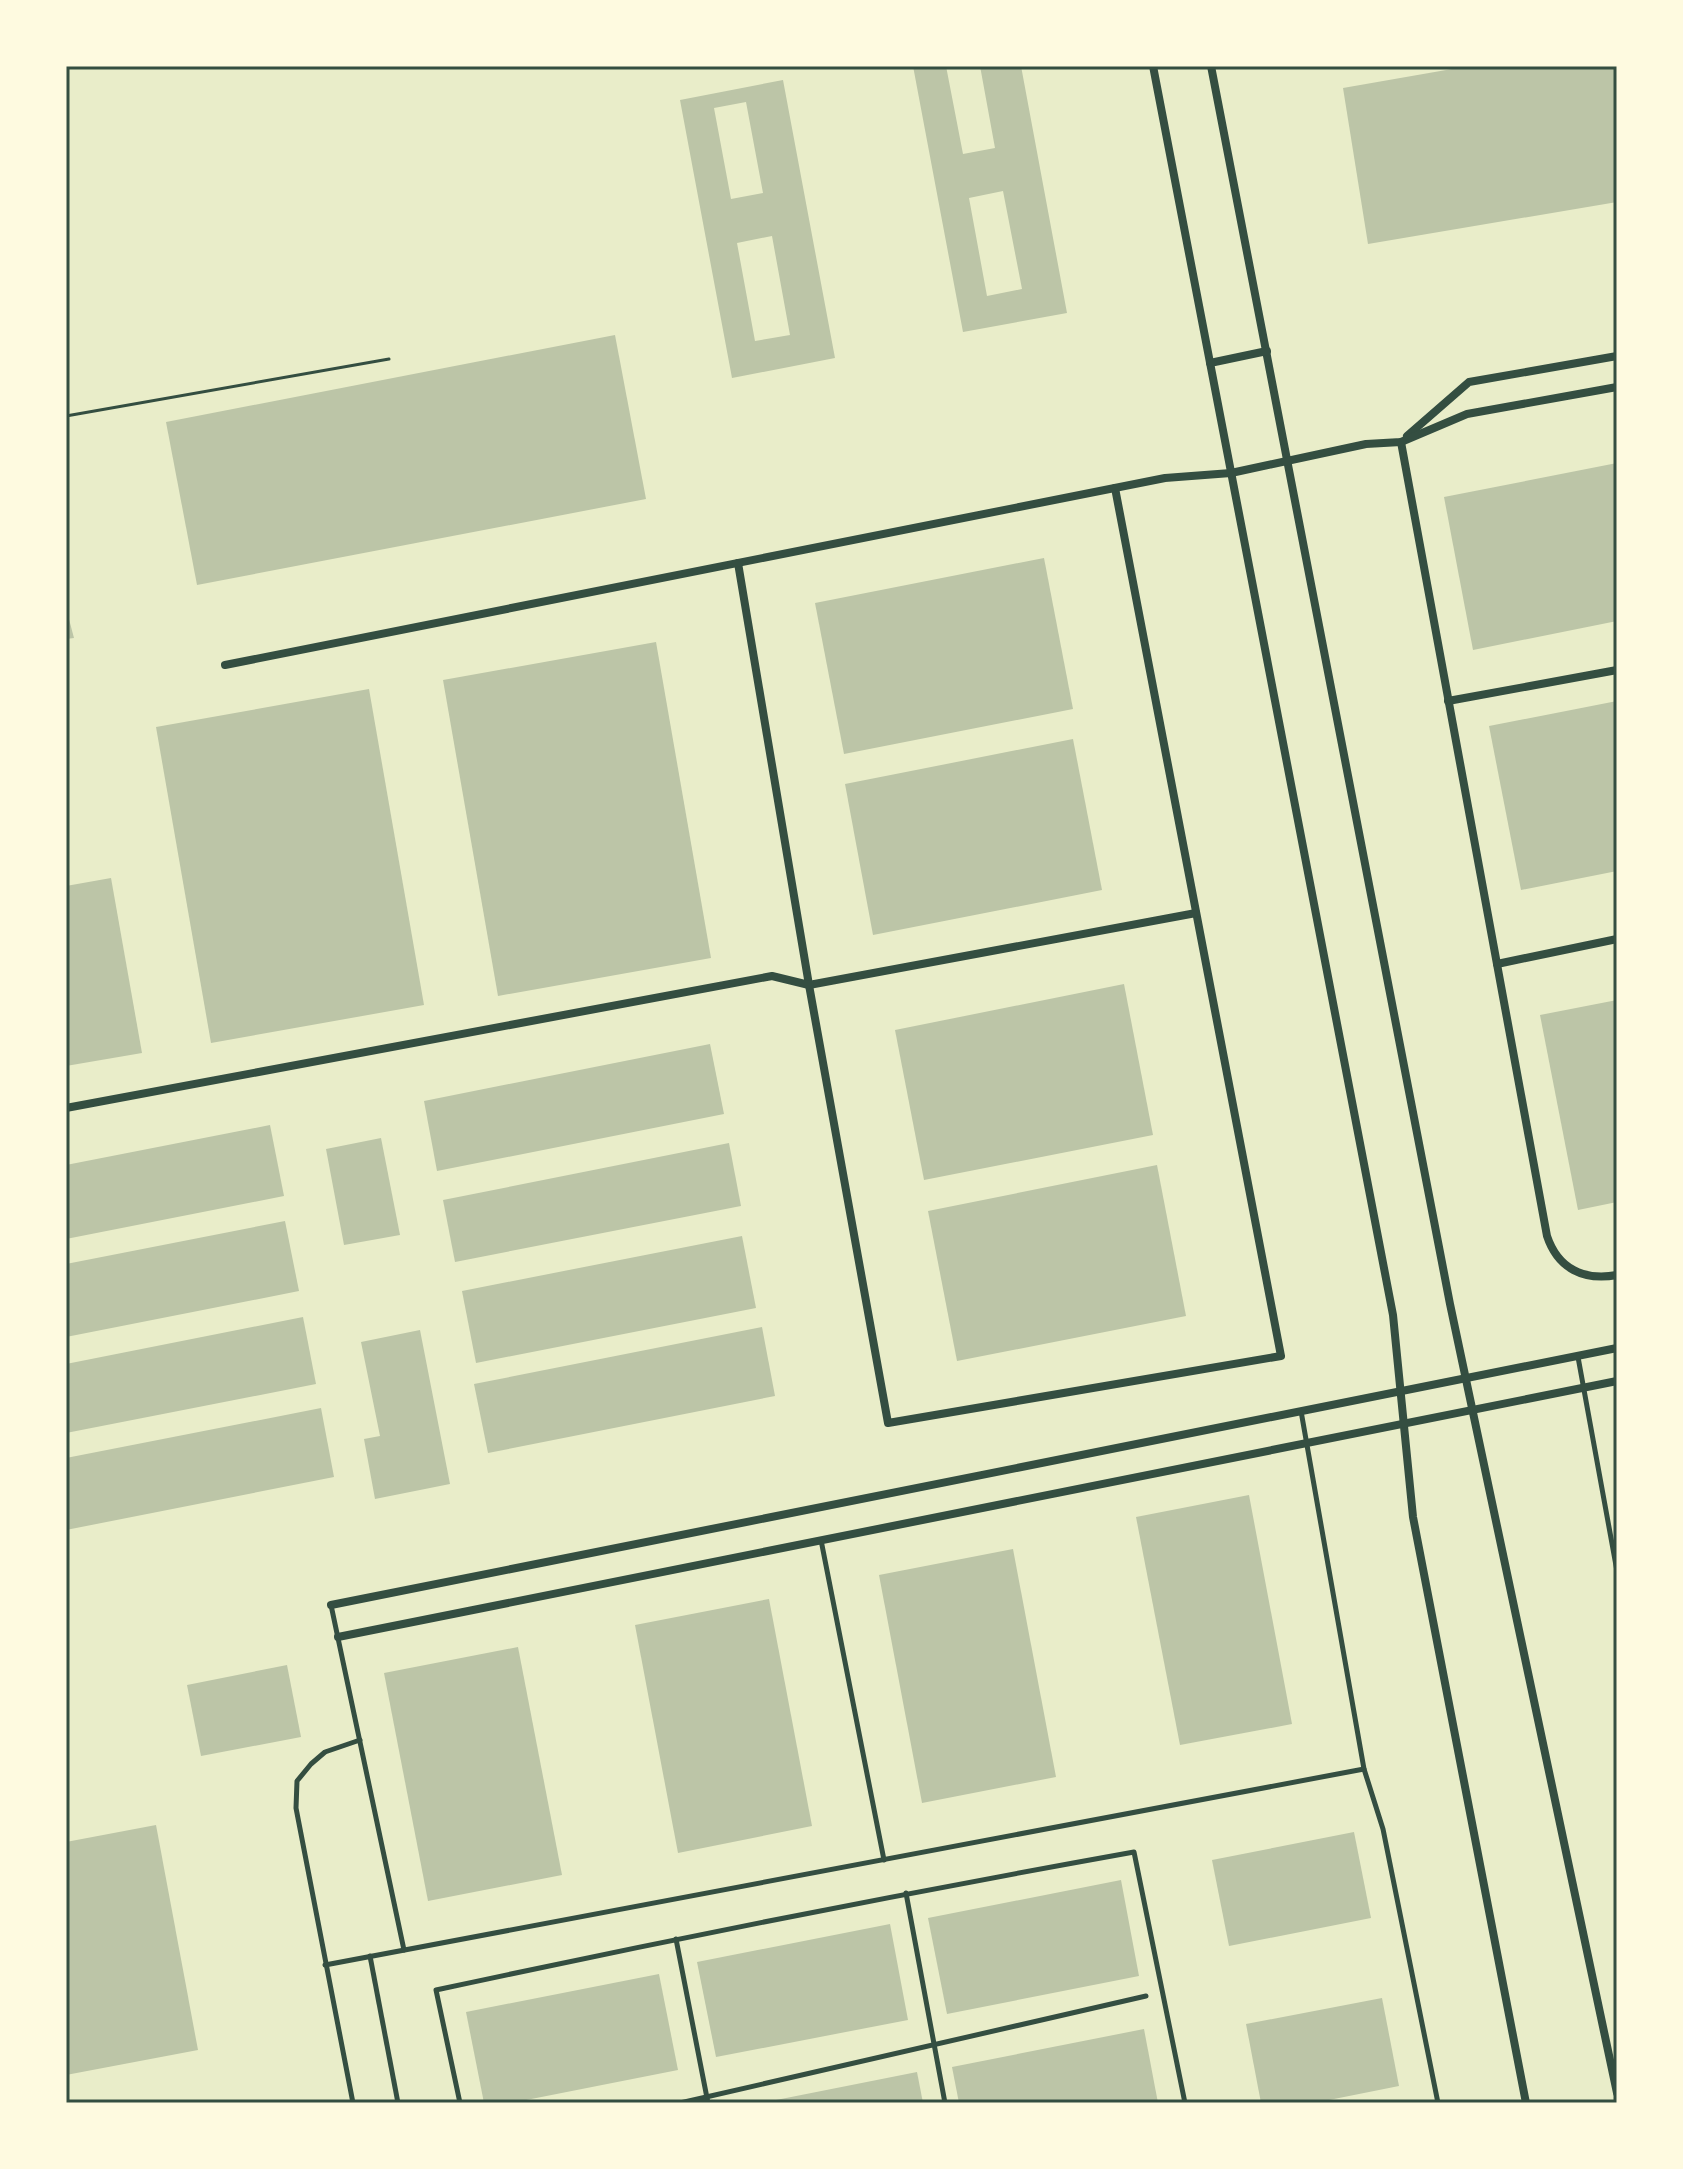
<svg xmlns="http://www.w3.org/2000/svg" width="1683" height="2169" font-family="'Noto Sans',sans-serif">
<rect width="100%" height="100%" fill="#e9edc9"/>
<g fill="#bcc5a7" fill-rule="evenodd">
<path d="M913,66H946L963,154L995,148L980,66H1021L1067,313L963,332ZM1003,191L1022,289L987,296L969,198Z"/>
<polygon points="1469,66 1617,66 1617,202 1368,244 1343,88"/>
<path d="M783,80L835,358L732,378L680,100ZM746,102L763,193L731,199L714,108ZM772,236L790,335L755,341L737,243Z"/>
<polygon points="615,335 646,499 197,585 166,422"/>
<polygon points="1617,463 1617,621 1473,650 1444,497"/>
<polygon points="1044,558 1073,709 844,754 815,603"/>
<polygon points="66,608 74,638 66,639"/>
<polygon points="656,642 711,958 498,996 443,680"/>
<polygon points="369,689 424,1005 211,1043 156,727"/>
<polygon points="1617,701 1617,871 1521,890 1489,726"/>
<polygon points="1073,739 1102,890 873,935 845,784"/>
<polygon points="111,878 142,1053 66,1066 66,886"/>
<polygon points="1124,984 1153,1135 924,1180 895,1030"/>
<polygon points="1617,1000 1617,1202 1578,1210 1540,1015"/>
<polygon points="710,1044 724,1114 437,1171 424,1101"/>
<polygon points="270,1125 284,1196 66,1239 66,1165"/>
<polygon points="381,1138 400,1235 344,1245 326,1149"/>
<polygon points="729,1143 741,1206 455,1262 443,1200"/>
<polygon points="1157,1165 1186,1316 957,1361 928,1211"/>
<polygon points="285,1221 299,1291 66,1337 66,1264"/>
<polygon points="742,1236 756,1308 476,1363 462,1291"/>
<polygon points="303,1317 316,1384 66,1433 66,1364"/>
<polygon points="762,1327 775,1396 488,1453 474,1384"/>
<polygon points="420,1330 450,1484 375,1499 364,1439 380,1436 361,1342"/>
<polygon points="321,1408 334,1477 66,1530 66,1458"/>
<polygon points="1249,1495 1292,1724 1180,1745 1136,1517"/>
<polygon points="1013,1549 1056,1777 922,1803 879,1575"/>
<polygon points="769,1599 812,1826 678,1853 635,1625"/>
<polygon points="518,1647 562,1875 428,1901 384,1673"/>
<polygon points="287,1665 301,1737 201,1756 187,1685"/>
<polygon points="156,1825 198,2050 66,2075 66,1842"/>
<polygon points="1354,1832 1371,1918 1229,1946 1212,1860"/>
<polygon points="1121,1880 1139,1976 947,2014 928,1918"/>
<polygon points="890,1924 908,2020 716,2057 697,1962"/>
<polygon points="659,1974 678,2070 511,2103 484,2103 466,2012"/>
<polygon points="1382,1998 1399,2086 1314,2103 1261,2103 1246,2024"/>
<polygon points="1144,2029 1158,2103 959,2103 952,2067"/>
<polygon points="917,2072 923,2103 766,2103 766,2102"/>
</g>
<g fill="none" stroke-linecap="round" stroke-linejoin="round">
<polyline stroke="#344e41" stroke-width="3" points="66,416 389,359"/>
<g stroke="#344e41" stroke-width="5">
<polyline points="1578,1357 1617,1571"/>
<polyline points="1301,1411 1364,1769 1383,1829 1438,2103"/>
<polyline points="821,1540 884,1860"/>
<polyline points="331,1605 404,1950"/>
<polyline points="906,1893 945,2103"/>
<polyline points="676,1939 708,2103"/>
<polyline points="370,1956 398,2103"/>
<polyline points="325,1965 1364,1769"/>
<polyline points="353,2103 296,1808 297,1781 311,1764 325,1752 360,1740"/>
<path d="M460,2103L436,1990C668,1940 900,1894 1134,1852L1185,2103"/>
<polyline points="680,2103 1146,1996"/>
</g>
<g stroke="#344e41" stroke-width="8">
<polyline points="1153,66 1393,1315 1413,1517 1526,2103"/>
<polyline points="1211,66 1450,1304 1617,2093"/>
<polyline points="1210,363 1267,351"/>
<polyline points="1407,436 1469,382 1617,356"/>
<path d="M1401,442L1547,1236C1558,1269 1584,1281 1617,1275"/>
<polyline points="738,563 809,985 888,1423 1281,1356 1115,488"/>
<polyline points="225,665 1165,478 1231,473 1366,444 1401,442 1467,414 1617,387"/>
<polyline points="1448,701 1617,670"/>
<polyline points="1497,964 1617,939"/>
<polyline points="66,1108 772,976 809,985 1196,913"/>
<polyline points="331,1605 1617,1348"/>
<polyline points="338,1637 1617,1381"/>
</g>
</g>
<rect width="1683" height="2169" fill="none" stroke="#fefae0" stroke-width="136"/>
<rect x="68" y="68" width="1547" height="2033" fill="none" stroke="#344e41" stroke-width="3"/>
</svg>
